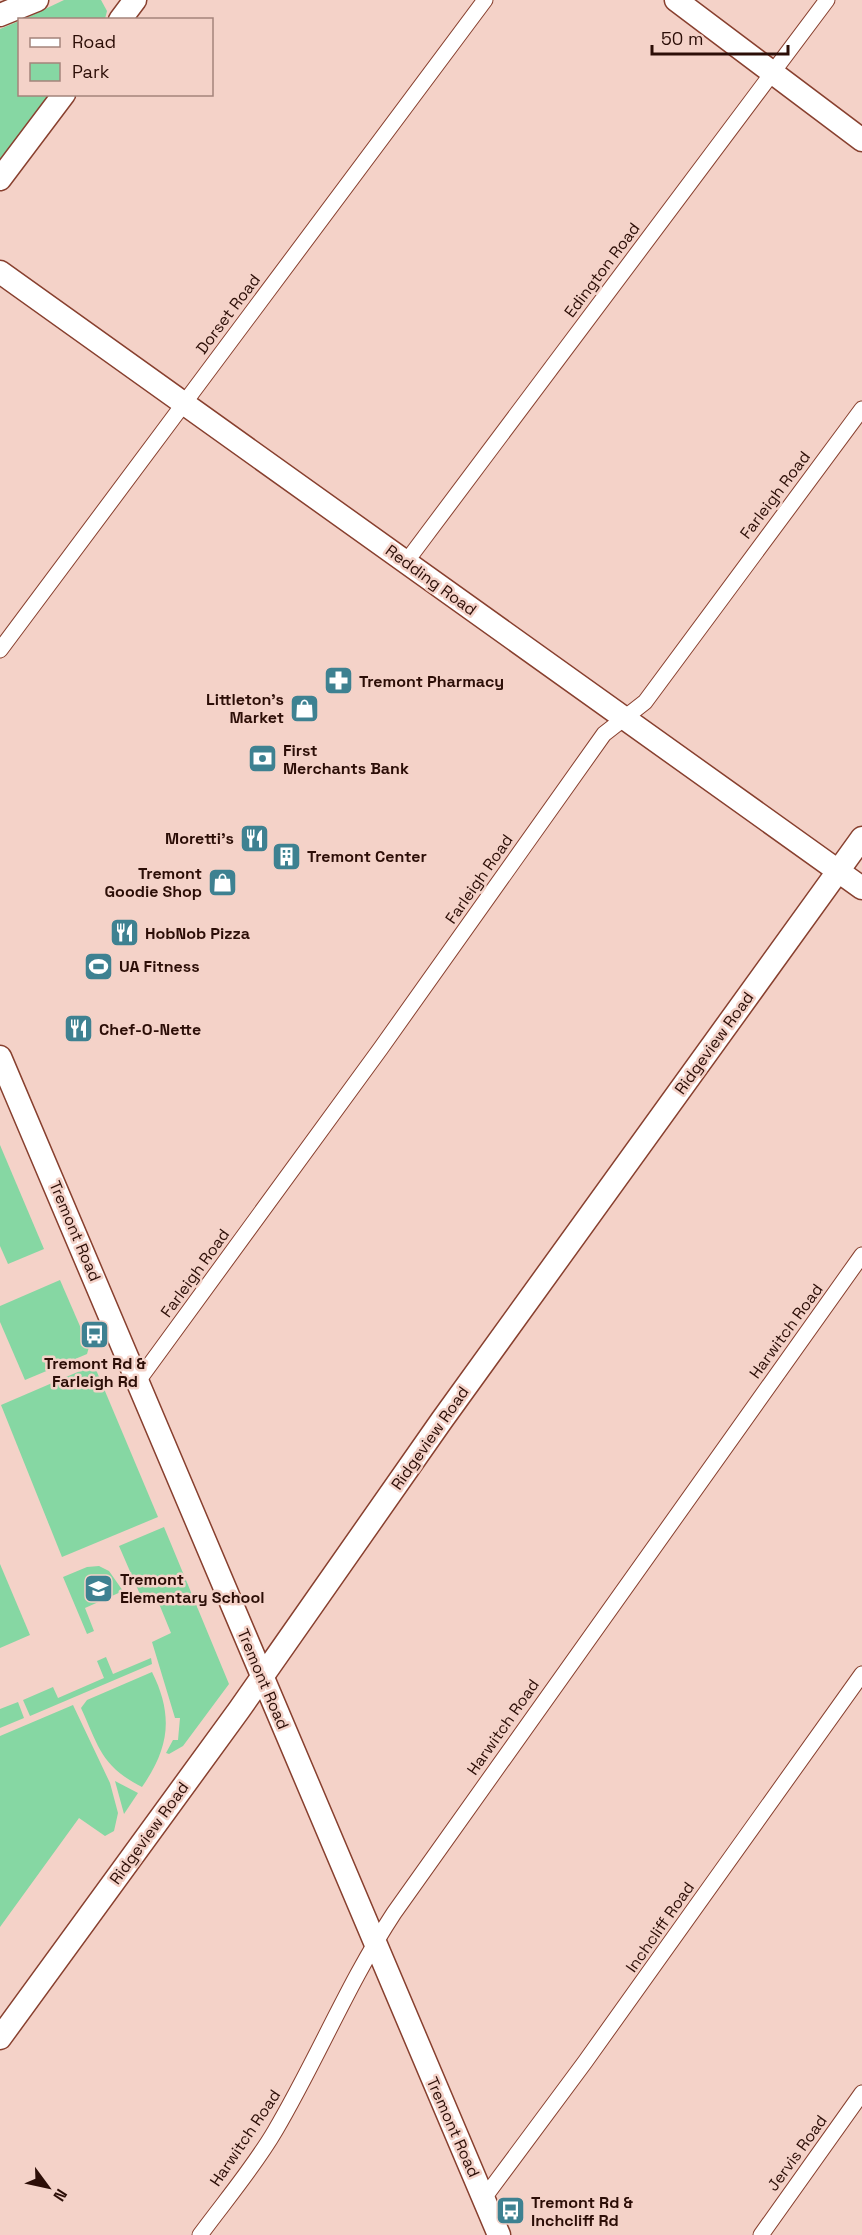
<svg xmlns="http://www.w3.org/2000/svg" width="862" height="2235" font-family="'Space Grotesk',sans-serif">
<rect width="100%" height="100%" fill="#f4d2c8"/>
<g fill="#86d7a3">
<polygon points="64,0 101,0 107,11 105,19 24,19"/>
<polygon points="19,21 20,94 50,95 0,162 0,29"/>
<polygon points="0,1145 44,1249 8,1264 0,1246"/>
<polygon points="60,1280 89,1347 87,1354 25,1380 0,1322 0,1306"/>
<polygon points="94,1365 158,1517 62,1557 1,1405"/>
<polygon points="164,1527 229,1684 183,1746 169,1754 166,1753 173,1740 178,1740 180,1718 175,1718 152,1642 171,1633 155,1594 142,1599 119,1546"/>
<polygon points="0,1564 30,1635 0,1648"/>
<polygon points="99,1566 109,1571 123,1591 85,1608 94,1631 87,1634 63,1577 87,1567"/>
<polygon points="106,1657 113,1674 151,1658 152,1664 30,1716 23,1700 53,1687 58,1698 104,1678 97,1661"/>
<path d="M152,1672C174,1716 169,1748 142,1787C101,1766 99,1747 81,1708L87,1700Z"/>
<polygon points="18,1702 24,1718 0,1728 0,1709"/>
<polygon points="73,1705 110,1783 118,1813 114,1831 105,1836 79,1818 0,1927 0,1736"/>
<polygon points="115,1781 138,1793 124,1814"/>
</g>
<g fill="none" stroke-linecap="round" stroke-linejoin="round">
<defs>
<g id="street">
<polyline points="406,562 827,0"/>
<polyline points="0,650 485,0"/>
<polyline points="138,1381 381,1048 604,734 645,702 862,409"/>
<polyline points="484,2198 585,2062 862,1674"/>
<path d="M200,2235C225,2201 254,2167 275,2131C317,2060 348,1983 394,1913L862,1255"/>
<polyline points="761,2235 862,2093"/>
</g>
<g id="secondary">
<polyline points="676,0 862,140"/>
<polyline points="0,15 37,0"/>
<polyline points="120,20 135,0"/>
<polyline points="0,179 64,94"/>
<polyline points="0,272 862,888"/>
<polyline points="0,1057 499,2235"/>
<polyline points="0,2038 239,1710 442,1420 862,838"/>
</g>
</defs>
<use href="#street" stroke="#88402f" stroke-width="17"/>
<use href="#secondary" stroke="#88402f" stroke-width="25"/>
<use href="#street" stroke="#fff" stroke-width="15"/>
<use href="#secondary" stroke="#fff" stroke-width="22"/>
</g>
<defs>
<symbol id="pharmacy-square" viewBox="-11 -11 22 22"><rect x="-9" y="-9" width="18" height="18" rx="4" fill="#3e8191" stroke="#f4d2c8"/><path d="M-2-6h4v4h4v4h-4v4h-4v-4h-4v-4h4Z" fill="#fff"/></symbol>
<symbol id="shop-square" viewBox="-11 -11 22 22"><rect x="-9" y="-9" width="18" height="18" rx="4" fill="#3e8191" stroke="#f4d2c8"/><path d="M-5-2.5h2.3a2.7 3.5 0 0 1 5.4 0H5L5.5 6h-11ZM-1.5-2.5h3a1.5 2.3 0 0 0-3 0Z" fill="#fff"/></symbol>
<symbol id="bank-square" viewBox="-11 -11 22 22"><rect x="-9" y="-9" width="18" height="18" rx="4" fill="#3e8191" stroke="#f4d2c8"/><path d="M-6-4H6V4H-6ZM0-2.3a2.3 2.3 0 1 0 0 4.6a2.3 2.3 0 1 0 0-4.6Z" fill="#fff"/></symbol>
<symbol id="restaurant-square" viewBox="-11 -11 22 22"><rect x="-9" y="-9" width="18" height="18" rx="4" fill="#3e8191" stroke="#f4d2c8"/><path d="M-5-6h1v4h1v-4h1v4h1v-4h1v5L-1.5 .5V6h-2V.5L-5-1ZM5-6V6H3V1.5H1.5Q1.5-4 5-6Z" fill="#fff"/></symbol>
<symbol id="building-square" viewBox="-11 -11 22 22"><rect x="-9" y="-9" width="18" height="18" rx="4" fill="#3e8191" stroke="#f4d2c8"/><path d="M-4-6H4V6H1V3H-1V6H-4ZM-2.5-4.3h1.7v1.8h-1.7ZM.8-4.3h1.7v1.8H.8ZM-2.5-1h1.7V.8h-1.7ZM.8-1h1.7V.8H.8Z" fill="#fff"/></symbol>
<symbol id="stadium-square" viewBox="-11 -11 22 22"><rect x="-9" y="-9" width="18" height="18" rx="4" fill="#3e8191" stroke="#f4d2c8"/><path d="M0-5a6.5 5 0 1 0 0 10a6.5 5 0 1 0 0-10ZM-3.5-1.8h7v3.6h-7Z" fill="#fff"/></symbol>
<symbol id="bus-square" viewBox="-11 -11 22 22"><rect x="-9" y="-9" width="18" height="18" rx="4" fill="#3e8191" stroke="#f4d2c8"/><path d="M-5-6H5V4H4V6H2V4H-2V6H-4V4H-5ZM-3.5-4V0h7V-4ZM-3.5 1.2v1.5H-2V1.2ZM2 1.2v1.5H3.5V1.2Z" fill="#fff"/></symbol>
<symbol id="school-square" viewBox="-11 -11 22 22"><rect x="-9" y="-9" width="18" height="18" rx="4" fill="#3e8191" stroke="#f4d2c8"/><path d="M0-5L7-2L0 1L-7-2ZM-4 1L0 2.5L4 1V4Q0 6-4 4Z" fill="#fff"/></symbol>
</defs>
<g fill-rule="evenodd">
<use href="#pharmacy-square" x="322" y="664" width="33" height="33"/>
<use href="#shop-square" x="288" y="692" width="33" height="33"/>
<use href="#bank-square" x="246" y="742" width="33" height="33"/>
<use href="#restaurant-square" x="238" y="822" width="33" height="33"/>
<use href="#building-square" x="270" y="840" width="33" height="33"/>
<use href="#shop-square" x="206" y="866" width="33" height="33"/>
<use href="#restaurant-square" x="108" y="916" width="33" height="33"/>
<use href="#stadium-square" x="82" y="950" width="33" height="33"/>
<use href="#restaurant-square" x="62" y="1012" width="33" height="33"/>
<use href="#bus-square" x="78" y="1318" width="33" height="33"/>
<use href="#school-square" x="82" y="1572" width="33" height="33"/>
<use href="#bus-square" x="494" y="2194" width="33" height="33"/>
</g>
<g text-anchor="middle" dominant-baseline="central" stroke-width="5" stroke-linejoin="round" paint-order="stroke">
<g font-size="16" fill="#2c0e07" stroke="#f4d2c8">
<text transform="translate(602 270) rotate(-53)">Edington Road</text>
<text transform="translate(228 314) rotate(-53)">Dorset Road</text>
<text transform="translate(775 495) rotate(-53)">Farleigh Road</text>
<text transform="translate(431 580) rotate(36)">Redding Road</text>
<text transform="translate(479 879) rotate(-55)">Farleigh Road</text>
<text transform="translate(714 1043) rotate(-54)">Ridgeview Road</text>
<text transform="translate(75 1231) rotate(67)">Tremont Road</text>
<text transform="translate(195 1273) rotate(-54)">Farleigh Road</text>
<text transform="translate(786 1331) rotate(-54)">Harwitch Road</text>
<text transform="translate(430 1438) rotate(-55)">Ridgeview Road</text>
<text transform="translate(263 1679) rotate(67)">Tremont Road</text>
<text transform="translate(503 1727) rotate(-55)">Harwitch Road</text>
<text transform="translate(149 1833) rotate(-54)">Ridgeview Road</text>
<text transform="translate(660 1927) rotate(-55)">Inchcliff Road</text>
<text transform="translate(453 2127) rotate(66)">Tremont Road</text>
<text transform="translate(245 2138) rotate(-56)">Harwitch Road</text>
<text transform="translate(797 2153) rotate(-54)">Jervis Road</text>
</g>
<g font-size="16" font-weight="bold" fill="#2c0e07" stroke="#f4d2c8" text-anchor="start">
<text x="359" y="681">Tremont Pharmacy</text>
<text x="284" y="699" text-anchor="end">Littleton’s<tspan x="284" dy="18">Market</tspan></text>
<text x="283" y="750">First<tspan x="283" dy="18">Merchants Bank</tspan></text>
<text x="234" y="838" text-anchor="end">Moretti's</text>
<text x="307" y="856">Tremont Center</text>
<text x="202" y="873" text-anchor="end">Tremont<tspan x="202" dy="18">Goodie Shop</tspan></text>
<text x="145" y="933">HobNob Pizza</text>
<text x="119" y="966">UA Fitness</text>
<text x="99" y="1029">Chef-O-Nette</text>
<text x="95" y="1363" text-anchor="middle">Tremont Rd &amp;<tspan x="95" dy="18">Farleigh Rd</tspan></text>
<text x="120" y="1579">Tremont<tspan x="120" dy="18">Elementary School</tspan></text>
<text x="531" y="2202">Tremont Rd &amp;<tspan x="531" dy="18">Inchcliff Rd</tspan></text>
</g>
</g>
<rect x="18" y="18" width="195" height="78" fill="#f4d2c8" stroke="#a4847b" stroke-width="1.5"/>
<rect x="30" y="38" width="30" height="9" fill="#ffffff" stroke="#a4847b" stroke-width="1.5"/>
<text x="72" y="48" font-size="18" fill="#2c0e07">Road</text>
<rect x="30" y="63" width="30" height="18" fill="#86d7a3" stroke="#a4847b" stroke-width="1.5"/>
<text x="72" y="78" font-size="18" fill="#2c0e07">Park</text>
<g transform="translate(48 2187) rotate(123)" stroke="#f4d2c8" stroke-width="4.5" paint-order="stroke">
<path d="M0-4.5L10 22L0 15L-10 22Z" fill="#2c0e07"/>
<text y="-9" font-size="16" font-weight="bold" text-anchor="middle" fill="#2c0e07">N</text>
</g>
<path d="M652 45v9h136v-9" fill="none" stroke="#2c0e07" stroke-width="3"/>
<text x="661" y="45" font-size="18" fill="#2c0e07" stroke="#f4d2c8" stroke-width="4.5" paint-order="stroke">50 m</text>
</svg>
